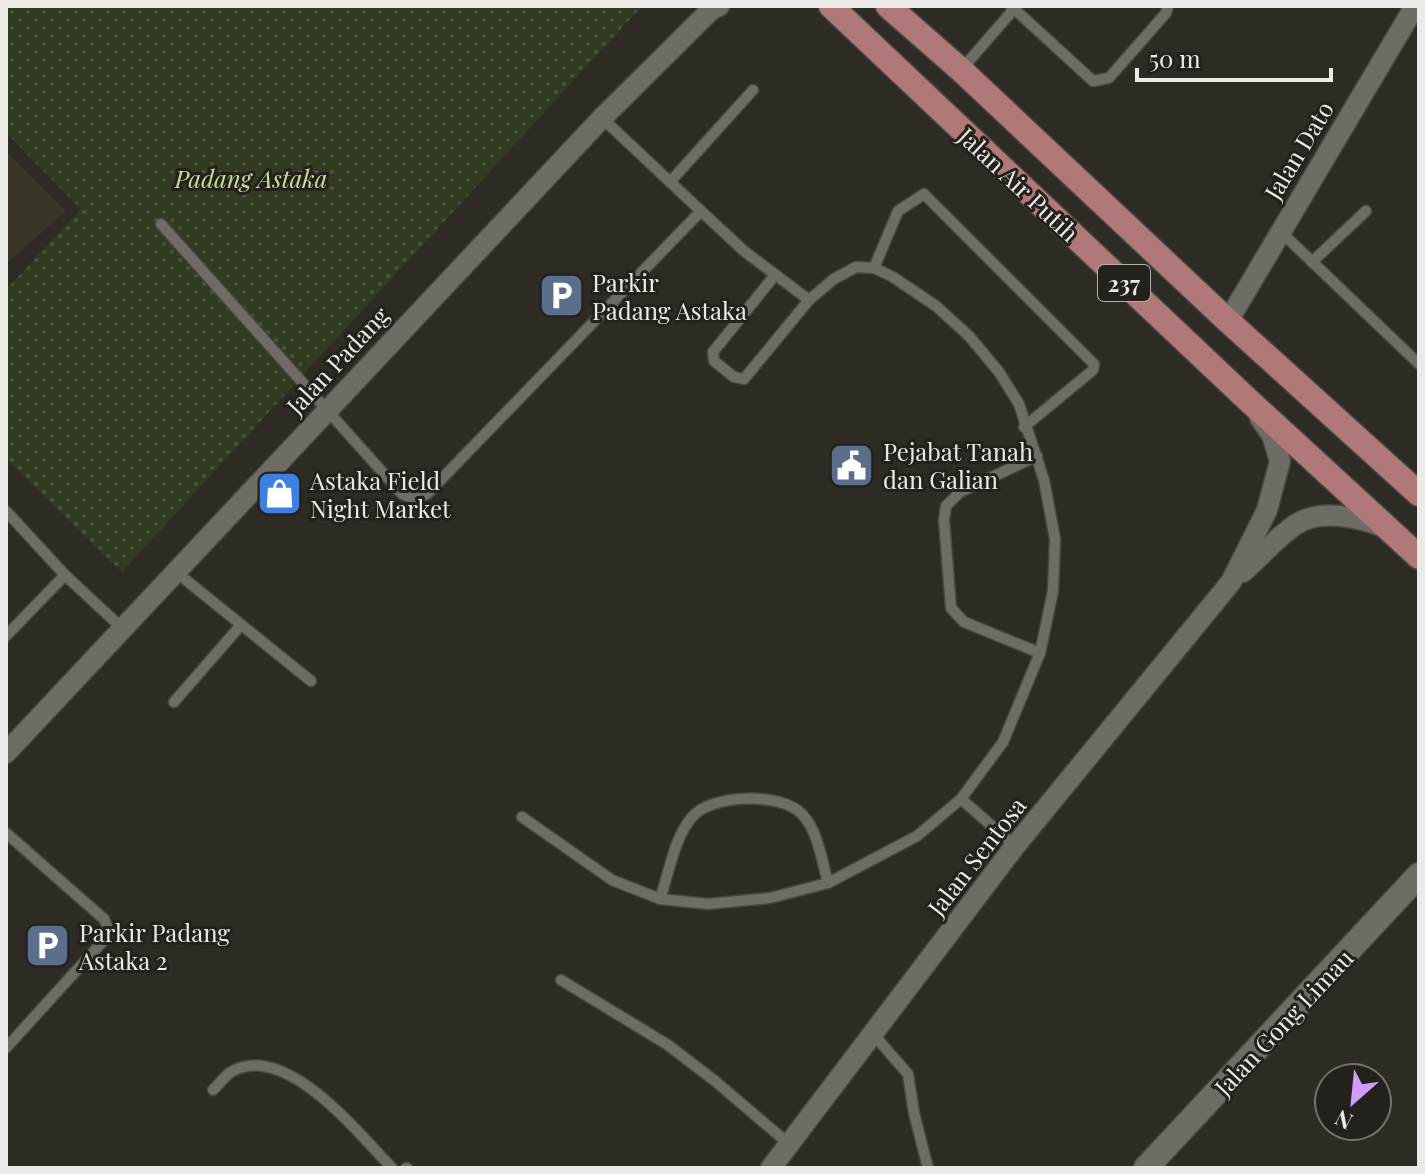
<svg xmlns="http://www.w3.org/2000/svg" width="1425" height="1174" font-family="'Playfair Display',serif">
<defs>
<pattern id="park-dots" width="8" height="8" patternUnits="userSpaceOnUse" patternTransform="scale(2)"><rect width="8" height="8" fill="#313b21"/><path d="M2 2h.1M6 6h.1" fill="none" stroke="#4f5841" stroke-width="1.8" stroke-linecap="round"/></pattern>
</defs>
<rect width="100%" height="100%" fill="#2e2b25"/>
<polygon fill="#393428" points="6,151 66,211 6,264"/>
<polygon fill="url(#park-dots)" points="6,6 642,6 122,572 6,459 6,290 81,209 6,133"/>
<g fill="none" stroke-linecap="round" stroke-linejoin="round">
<defs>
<g id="service">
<polyline points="1011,6 1093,81 1109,78 1166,13 1168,6"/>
<polyline points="961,70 1014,9"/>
<polyline points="670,182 753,90"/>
<polyline points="701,211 744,251 809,300 834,279 856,267 874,268 893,277 936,306 969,336 999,372 1019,404 1044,480 1055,539 1053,591 1040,653 1003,742 961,799 1015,846"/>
<polyline points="161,224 402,494 414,499 427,494 701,211 602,118"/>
<polyline points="1280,231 1419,364"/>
<polyline points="1312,262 1366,211"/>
<polyline points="874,268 898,211 924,194 1094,364 1093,370 1024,427"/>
<polyline points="775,275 713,352 714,361 734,377 744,379 809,300"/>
<polyline points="1037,456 960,492 946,506 944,520 951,608 964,622 1040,653"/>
<polyline points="6,511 65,575"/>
<polyline points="176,572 311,681"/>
<polyline points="6,636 65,575 123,629"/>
<polyline points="174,702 241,625"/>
<polyline points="522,817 612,880 660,899 708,904 770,898 828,883 917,836 961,799"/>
<polyline points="6,833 104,919 108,929 105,939 6,1048"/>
<path d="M660,899C669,873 674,838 692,817C711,794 781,792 802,814C818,831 822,861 828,883"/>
<polyline points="561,980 668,1045 715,1081 789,1144"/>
<polyline points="873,1034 908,1074 914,1113 928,1168"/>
<path d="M213,1090C219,1084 225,1076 231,1072C285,1040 359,1134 392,1168"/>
<polyline points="406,1168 407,1168"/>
</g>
<g id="minor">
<polyline points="1228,321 1415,6"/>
<path d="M1243,572C1260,557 1276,538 1295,525C1320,508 1360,517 1386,528"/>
<polyline points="6,753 602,118 712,9 719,6"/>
<polyline points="771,1168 1015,846 1231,582 1267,510 1280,461 1272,435 1260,418"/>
</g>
<polyline id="tertiary" points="1146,1168 1419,875"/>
<g id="primary">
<polyline points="831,6 1247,399 1419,557"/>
<polyline points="888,6 961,70 1228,321 1419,494"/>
</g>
</defs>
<use href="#service" stroke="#494742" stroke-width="13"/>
<use href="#minor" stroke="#494742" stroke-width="23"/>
<use href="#tertiary" stroke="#494742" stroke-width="27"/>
<use href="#primary" stroke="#494742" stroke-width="27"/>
<use href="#service" stroke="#6f6c65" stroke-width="10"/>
<use href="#minor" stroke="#6f6c65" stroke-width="20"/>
<use href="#tertiary" stroke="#6f6c65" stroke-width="24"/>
<use href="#primary" stroke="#b17879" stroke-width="24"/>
</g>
<defs>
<symbol id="parking-square" viewBox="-11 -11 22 22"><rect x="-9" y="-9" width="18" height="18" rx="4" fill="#5c6f8a" stroke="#24211c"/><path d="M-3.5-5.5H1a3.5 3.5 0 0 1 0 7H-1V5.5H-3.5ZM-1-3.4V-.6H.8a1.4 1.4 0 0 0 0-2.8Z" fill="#fff"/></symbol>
<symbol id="civic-square" viewBox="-11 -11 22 22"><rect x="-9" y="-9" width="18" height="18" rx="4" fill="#5c6f8a" stroke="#24211c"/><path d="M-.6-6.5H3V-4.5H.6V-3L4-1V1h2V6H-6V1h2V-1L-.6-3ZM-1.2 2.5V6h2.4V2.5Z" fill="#fff"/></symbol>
<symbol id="shop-square" viewBox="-11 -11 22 22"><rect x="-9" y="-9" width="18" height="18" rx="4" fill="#3f7fe0" stroke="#24211c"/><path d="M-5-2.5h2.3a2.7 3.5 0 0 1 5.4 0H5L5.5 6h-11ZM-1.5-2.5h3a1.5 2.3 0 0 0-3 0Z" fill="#fff"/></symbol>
</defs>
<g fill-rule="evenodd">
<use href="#parking-square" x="536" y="270" width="51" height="51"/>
<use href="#civic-square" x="826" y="440" width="51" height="51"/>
<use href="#shop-square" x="254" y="468" width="51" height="51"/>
<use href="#parking-square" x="22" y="920" width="51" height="51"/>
</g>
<g text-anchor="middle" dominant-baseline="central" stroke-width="6" stroke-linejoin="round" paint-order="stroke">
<rect fill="#24211c" stroke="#b0aea9" stroke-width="2" x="1098" y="265" width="52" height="36" rx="6"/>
<g font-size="22" font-weight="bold" fill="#eceae6">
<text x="1124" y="283">237</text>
</g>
<g font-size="24" fill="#eceae6" stroke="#24211c">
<text transform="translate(1298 150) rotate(-59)">Jalan Dato</text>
<text transform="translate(1019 184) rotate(43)">Jalan Air Putih</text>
<text transform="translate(337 360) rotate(-47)">Jalan Padang</text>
<text transform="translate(976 856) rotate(-52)">Jalan Sentosa</text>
<text transform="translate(1283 1022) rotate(-47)">Jalan Gong Limau</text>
</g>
<g font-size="24" font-style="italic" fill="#c6e298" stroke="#24211c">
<text x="251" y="178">Padang Astaka</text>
</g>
<g font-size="24" fill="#eceae6" stroke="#24211c" text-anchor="start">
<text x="592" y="282">Parkir<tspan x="592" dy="28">Padang Astaka</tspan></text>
<text x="883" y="451">Pejabat Tanah<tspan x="883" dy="28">dan Galian</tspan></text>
<text x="310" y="480">Astaka Field<tspan x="310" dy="28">Night Market</tspan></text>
<text x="79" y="932">Parkir Padang<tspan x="79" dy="28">Astaka 2</tspan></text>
</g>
</g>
<rect width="1425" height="1174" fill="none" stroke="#eceae6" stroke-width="16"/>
<g transform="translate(1353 1102) rotate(207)"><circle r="38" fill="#24211c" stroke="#74716d" stroke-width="2"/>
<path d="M0-6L14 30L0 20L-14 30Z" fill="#d09dfe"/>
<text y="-12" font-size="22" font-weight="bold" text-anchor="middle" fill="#eceae6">N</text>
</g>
<path d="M1137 68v12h194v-12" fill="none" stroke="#eceae6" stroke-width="4"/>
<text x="1149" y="68" font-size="24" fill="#eceae6" stroke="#24211c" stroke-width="6" paint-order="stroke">50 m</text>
</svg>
